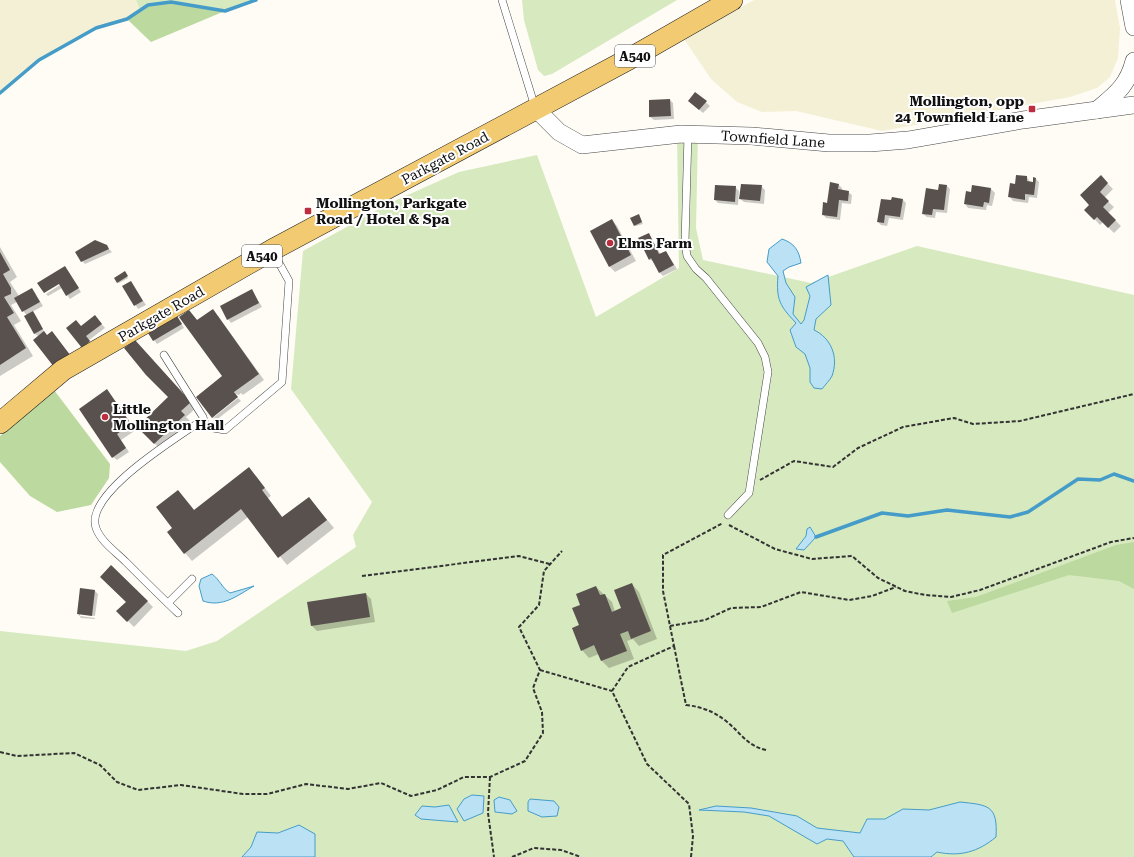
<svg xmlns="http://www.w3.org/2000/svg" width="1134" height="857" font-family="'Roboto Serif',serif">
<rect width="100%" height="100%" fill="#fefcf5"/>
<g fill="#f4f0d5">
<polygon points="0,0 136,0 140,10 127,19 96,28 39,60 0,93"/>
<polygon points="754,0 1115,0 1120,28 1118,58 1110,77 1097,88 1070,97 882,131 796,111 762,112 737,102 711,79 684,39"/>
</g>
<g fill="#d7e9bf">
<path d="M136,0H256C247,3 234,11 224,11C196,11 166,0 140,10Z"/>
<polygon points="522,0 677,0 552,74 544,76 538,70 524,20"/>
<polygon points="677,134 698,134 696,228 703,260 811,283 917,246 1134,295 1134,857 0,857 0,631 186,651 217,641 356,547 353,535 372,502 291,389 303,251 392,202 459,172 537,155 596,317 679,268"/>
</g>
<g fill="#bcd99f">
<polygon points="171,2 225,11 151,42 127,19 148,5"/>
<polygon points="54,390 110,464 109,478 91,505 57,512 30,496 0,462 0,436"/>
<polygon points="1134,542 1134,589 1119,581 1069,575 952,613 947,601 976,597 1116,545"/>
</g>
<g fill="#bbe2f4" stroke="#459cc8">
<path d="M782,239C794,243 799,250 801,263L789,267L783,271L786,283L795,297L793,314L801,324L804,320L810,296L806,287L828,275L831,305L816,319L814,330C831,338 839,357 832,376C830,380 825,385 822,389L814,388L810,382V368L805,354L796,347L790,330L796,323C780,306 776,300 778,276L767,262L769,249Z"/>
<polygon points="810,527 816,537 804,550 796,549 806,536 807,529"/>
<path d="M212,574C220,580 222,588 230,593L254,586C238,595 223,608 203,601L199,586L201,579Z"/>
<polygon points="472,795 484,796 483,813 464,821 457,809 464,799"/>
<polygon points="499,797 510,800 517,811 512,814 495,812 494,800"/>
<polygon points="530,799 554,801 559,807 557,816 542,817 528,811 528,802"/>
<path d="M960,802C988,805 998,805 996,837C978,852 960,857 937,852L931,857H854L843,841L827,839L817,844L769,816L744,812L699,810L716,806L751,808L797,816L817,828L860,833L867,819H885L903,809L929,810Z"/>
<polygon points="449,805 458,822 421,819 415,815 422,806 435,807"/>
<polygon points="299,825 315,834 315,857 242,857 251,847 257,832 278,833"/>
</g>
<g fill="#0003">
<polygon points="695,93 710,106 703,113 693,104"/>
<polygon points="670,100 673,103 674,119 654,120 650,117"/>
<polygon points="1027,177 1030,182 1034,183 1036,179 1039,182 1037,198 1029,197 1028,203 1013,201 1010,197 1016,185"/>
<polygon points="1101,177 1113,189 1104,198 1114,207 1108,213 1121,226 1114,233 1103,222 1100,225 1086,210 1091,205"/>
<polygon points="839,185 842,188 842,191 848,192 852,195 851,204 842,203 840,220 826,218 823,214"/>
<polygon points="761,186 765,190 764,204 744,202 740,199"/>
<polygon points="947,186 950,189 947,213 936,212 935,218 927,217 923,214 939,191"/>
<polygon points="973,186 991,189 995,193 992,206 987,205 986,210 968,208 965,204 972,194"/>
<polygon points="735,187 739,191 738,205 718,203 715,200"/>
<polygon points="902,199 906,203 903,220 889,218 887,226 881,225 878,222 892,202"/>
<polygon points="640,217 643,224 636,226 635,225"/>
<polygon points="612,220 617,226 636,261 615,272 610,267"/>
<polygon points="649,234 661,255 666,252 677,269 663,276 660,273 654,262 649,259"/>
<polygon points="106,246 112,252 85,264 82,261"/>
<polygon points="0,247 17,277 10,282 19,296 32,289 35,293 43,306 32,312 36,316 45,333 47,336 52,332 75,361 35,334 25,317 27,316 17,302 11,305 21,321 14,325 33,356 0,376"/>
<polygon points="65,267 81,292 70,299 62,288 48,296 46,294 63,283"/>
<polygon points="126,274 128,278 119,283 118,282"/>
<polygon points="131,282 146,305 138,309 124,286"/>
<polygon points="252,290 262,307 231,323 228,319"/>
<polygon points="189,311 198,321 218,316 264,380 240,397 243,395 241,393 239,395 236,394 226,382"/>
<polygon points="95,316 105,328 89,340 93,345 86,350 81,327"/>
<polygon points="177,317 184,328 157,344 154,340"/>
<polygon points="135,341 196,408 186,417 190,421 160,449 139,427 169,397"/>
<polygon points="107,391 136,430 121,440 129,452 117,460 113,457"/>
<polygon points="238,398 241,401 216,420 213,418"/>
<polygon points="256,476 271,496 268,498 283,518 309,498 334,528 287,565 248,517 192,561 185,553 173,528 178,491 195,511"/>
<polygon points="112,566 153,607 134,627 118,611 127,602"/>
<polygon points="632,584 639,592 657,639 639,646 633,639 627,641 634,659 609,668 602,661 599,654 589,658 582,650 580,625 582,605 596,587 612,602 615,612 623,609"/>
<polygon points="81,589 95,591 98,594 95,616 80,614 80,616 95,618 95,619 81,618 78,614"/>
<polygon points="366,594 371,599 375,622 317,631 312,626"/>
</g>
<g fill="none" stroke-linecap="round" stroke-linejoin="round">
<g stroke="#459cc8" stroke-width="3.5">
<polyline points="0,93 39,60 96,28 127,19 148,5 171,2 225,11 256,0"/>
<polyline points="816,537 882,513 908,516 947,510 1010,517 1028,512 1078,479 1100,480 1114,474 1134,481"/>
</g>
</g>
<g fill="#59514d">
<polygon points="695,92 707,101 699,110 688,101"/>
<polygon points="670,99 671,116 649,117 649,100"/>
<polygon points="1016,175 1027,176 1027,181 1033,182 1033,177 1036,178 1034,195 1025,194 1025,200 1008,197 1010,183 1015,184"/>
<polygon points="1101,175 1108,183 1100,192 1109,201 1103,207 1116,220 1108,228 1097,217 1094,220 1084,210 1089,205 1080,195"/>
<polygon points="830,182 839,184 838,189 849,191 848,201 839,200 837,217 822,215 823,202 827,203"/>
<polygon points="741,184 762,185 760,201 739,199"/>
<polygon points="939,184 947,185 944,210 933,209 932,215 922,214 926,188 938,190"/>
<polygon points="715,185 736,186 735,202 714,200"/>
<polygon points="972,185 991,188 989,203 984,202 983,207 964,204 966,191 971,192"/>
<polygon points="892,197 903,199 900,217 885,215 884,223 877,222 881,199 891,200"/>
<polygon points="639,214 642,222 634,226 630,218"/>
<polygon points="612,219 631,255 609,267 590,231"/>
<polygon points="649,233 659,254 666,251 674,265 659,273 651,258 649,260 638,238"/>
<polygon points="95,240 107,245 109,249 81,262 75,252"/>
<polygon points="0,252 10,270 3,274 11,288 11,294 4,297 14,313 7,317 26,348 0,365"/>
<polygon points="65,266 79,288 66,296 59,284 44,293 37,283"/>
<polygon points="125,271 128,276 117,283 114,278"/>
<polygon points="131,281 143,301 134,306 122,286"/>
<polygon points="32,288 40,302 22,312 14,298"/>
<polygon points="252,289 259,303 227,320 220,306"/>
<polygon points="213,309 259,374 234,392 238,397 212,418 196,397 222,376 179,317 189,310 197,320"/>
<polygon points="33,311 43,329 34,334 24,316"/>
<polygon points="95,315 102,324 86,336 90,341 82,348 66,328 76,320 81,326"/>
<polygon points="177,316 182,324 153,341 148,333"/>
<polygon points="44,331 47,335 52,331 70,355 54,367 33,340"/>
<polygon points="135,340 191,402 181,411 185,415 154,444 137,427 168,397 146,375 124,348"/>
<polygon points="107,389 131,424 117,434 126,448 112,458 79,409"/>
<polygon points="249,467 265,488 262,490 282,517 309,497 327,520 278,558 241,509 184,554 167,532 172,528 156,507 178,490 194,510"/>
<polygon points="111,565 148,601 127,622 116,611 126,602 100,577"/>
<polygon points="632,583 651,631 631,639 628,631 620,634 627,651 601,661 594,645 581,651 572,628 579,625 572,608 580,605 576,594 596,586 600,595 605,594 612,612 621,608 614,590"/>
<polygon points="80,588 95,590 92,616 77,614"/>
<polygon points="366,593 370,617 311,626 307,602"/>
</g>
<g fill="none" stroke-linecap="round" stroke-linejoin="round">
<defs>
<g id="service">
<polyline points="502,0 535,107"/>
<polyline points="688,134 685,242 687,256 696,269 706,278 758,343 765,357 768,372 749,493 728,515"/>
<polyline points="164,355 203,417 206,427"/>
<polyline points="168,603 192,579"/>
<path d="M178,613C160,596 143,579 126,562C116,552 101,542 96,528C84,495 172,441 195,425L225,430L282,382L289,281L273,252"/>
</g>
<g id="tertiary">
<polyline points="1129,0 1134,27"/>
<polyline points="536,109 559,132 582,145 681,134 752,136 829,143 870,143 908,140 1023,120 1134,105"/>
<path d="M1097,110C1116,94 1128,85 1134,61"/>
</g>
<polyline id="primary" points="0,423 63,370 272,250 629,59 732,0"/>
</defs>
<use href="#service" stroke="#444" stroke-width="8"/>
<use href="#tertiary" stroke="#444" stroke-width="18"/>
<use href="#primary" stroke="#222" stroke-width="22"/>
<g stroke="#333" stroke-width="2" stroke-dasharray="4 2" stroke-linecap="butt">
<polyline points="760,480 794,461 833,467 858,448 903,427 954,418 973,424 1020,421 1134,394"/>
<polyline points="729,525 775,549 812,559 852,556 878,578 905,591 925,595 951,597 980,590 1111,542 1134,538"/>
<polyline points="362,576 519,556 550,564"/>
<polyline points="670,626 705,620 731,608 761,607 801,592 849,600 872,596 896,587"/>
<path d="M674,646L686,705C702,707 713,711 726,721C740,732 747,746 766,750"/>
<polyline points="540,670 612,691"/>
<polyline points="0,752 17,756 74,753 100,765 117,782 138,790 181,785 243,794 267,794 306,784 348,789 381,783 411,796 437,790 464,777 490,777 525,761 543,733 542,712 533,688 540,670 519,627 539,605 544,571 562,551"/>
<polyline points="490,777 488,813 494,857"/>
<polyline points="512,857 534,848 561,850 581,857"/>
<polyline points="691,857 693,836 689,804 647,764 612,691 628,667 674,646 663,591 663,555 723,523"/>
</g>
<use href="#service" stroke="#fff" stroke-width="7"/>
<use href="#tertiary" stroke="#fff" stroke-width="17"/>
<use href="#primary" stroke="#f2ca71" stroke-width="21"/>
</g>
<g fill="#bc2e3d" stroke="#fff" stroke-width="1.5">
<rect x="1028" y="105" width="8" height="8" rx="2"/>
<rect x="304" y="207" width="8" height="8" rx="2"/>
<circle cx="610" cy="243" r="4"/>
<circle cx="105" cy="417" r="4"/>
</g>
<g text-anchor="middle" dominant-baseline="central" stroke-width="4" stroke-linejoin="round" paint-order="stroke">
<g fill="#fff" stroke="#585858" stroke-width="1">
<rect x="615" y="45" width="40" height="22" rx="3"/>
<rect x="242" y="245" width="40" height="22" rx="3"/>
</g>
<g font-size="13" font-weight="bold" fill="#111">
<text x="635" y="56">A540</text>
<text x="262" y="256">A540</text>
</g>
<g font-size="14" font-weight="bold" fill="#111" stroke="#fff" text-anchor="start">
<text x="1024" y="101" text-anchor="end">Mollington, opp<tspan x="1024" dy="16">24 Townfield Lane</tspan></text>
<text x="316" y="203">Mollington, Parkgate<tspan x="316" dy="16">Road / Hotel &amp; Spa</tspan></text>
<text x="618" y="243">Elms Farm</text>
<text x="113" y="409">Little<tspan x="113" dy="16">Mollington Hall</tspan></text>
</g>
<g font-size="14" fill="#111" stroke="#fff">
<text transform="translate(773 139) rotate(4)">Townfield Lane</text>
<text transform="translate(445 158) rotate(-28)">Parkgate Road</text>
<text transform="translate(161 314) rotate(-30)">Parkgate Road</text>
</g>
</g>
</svg>
